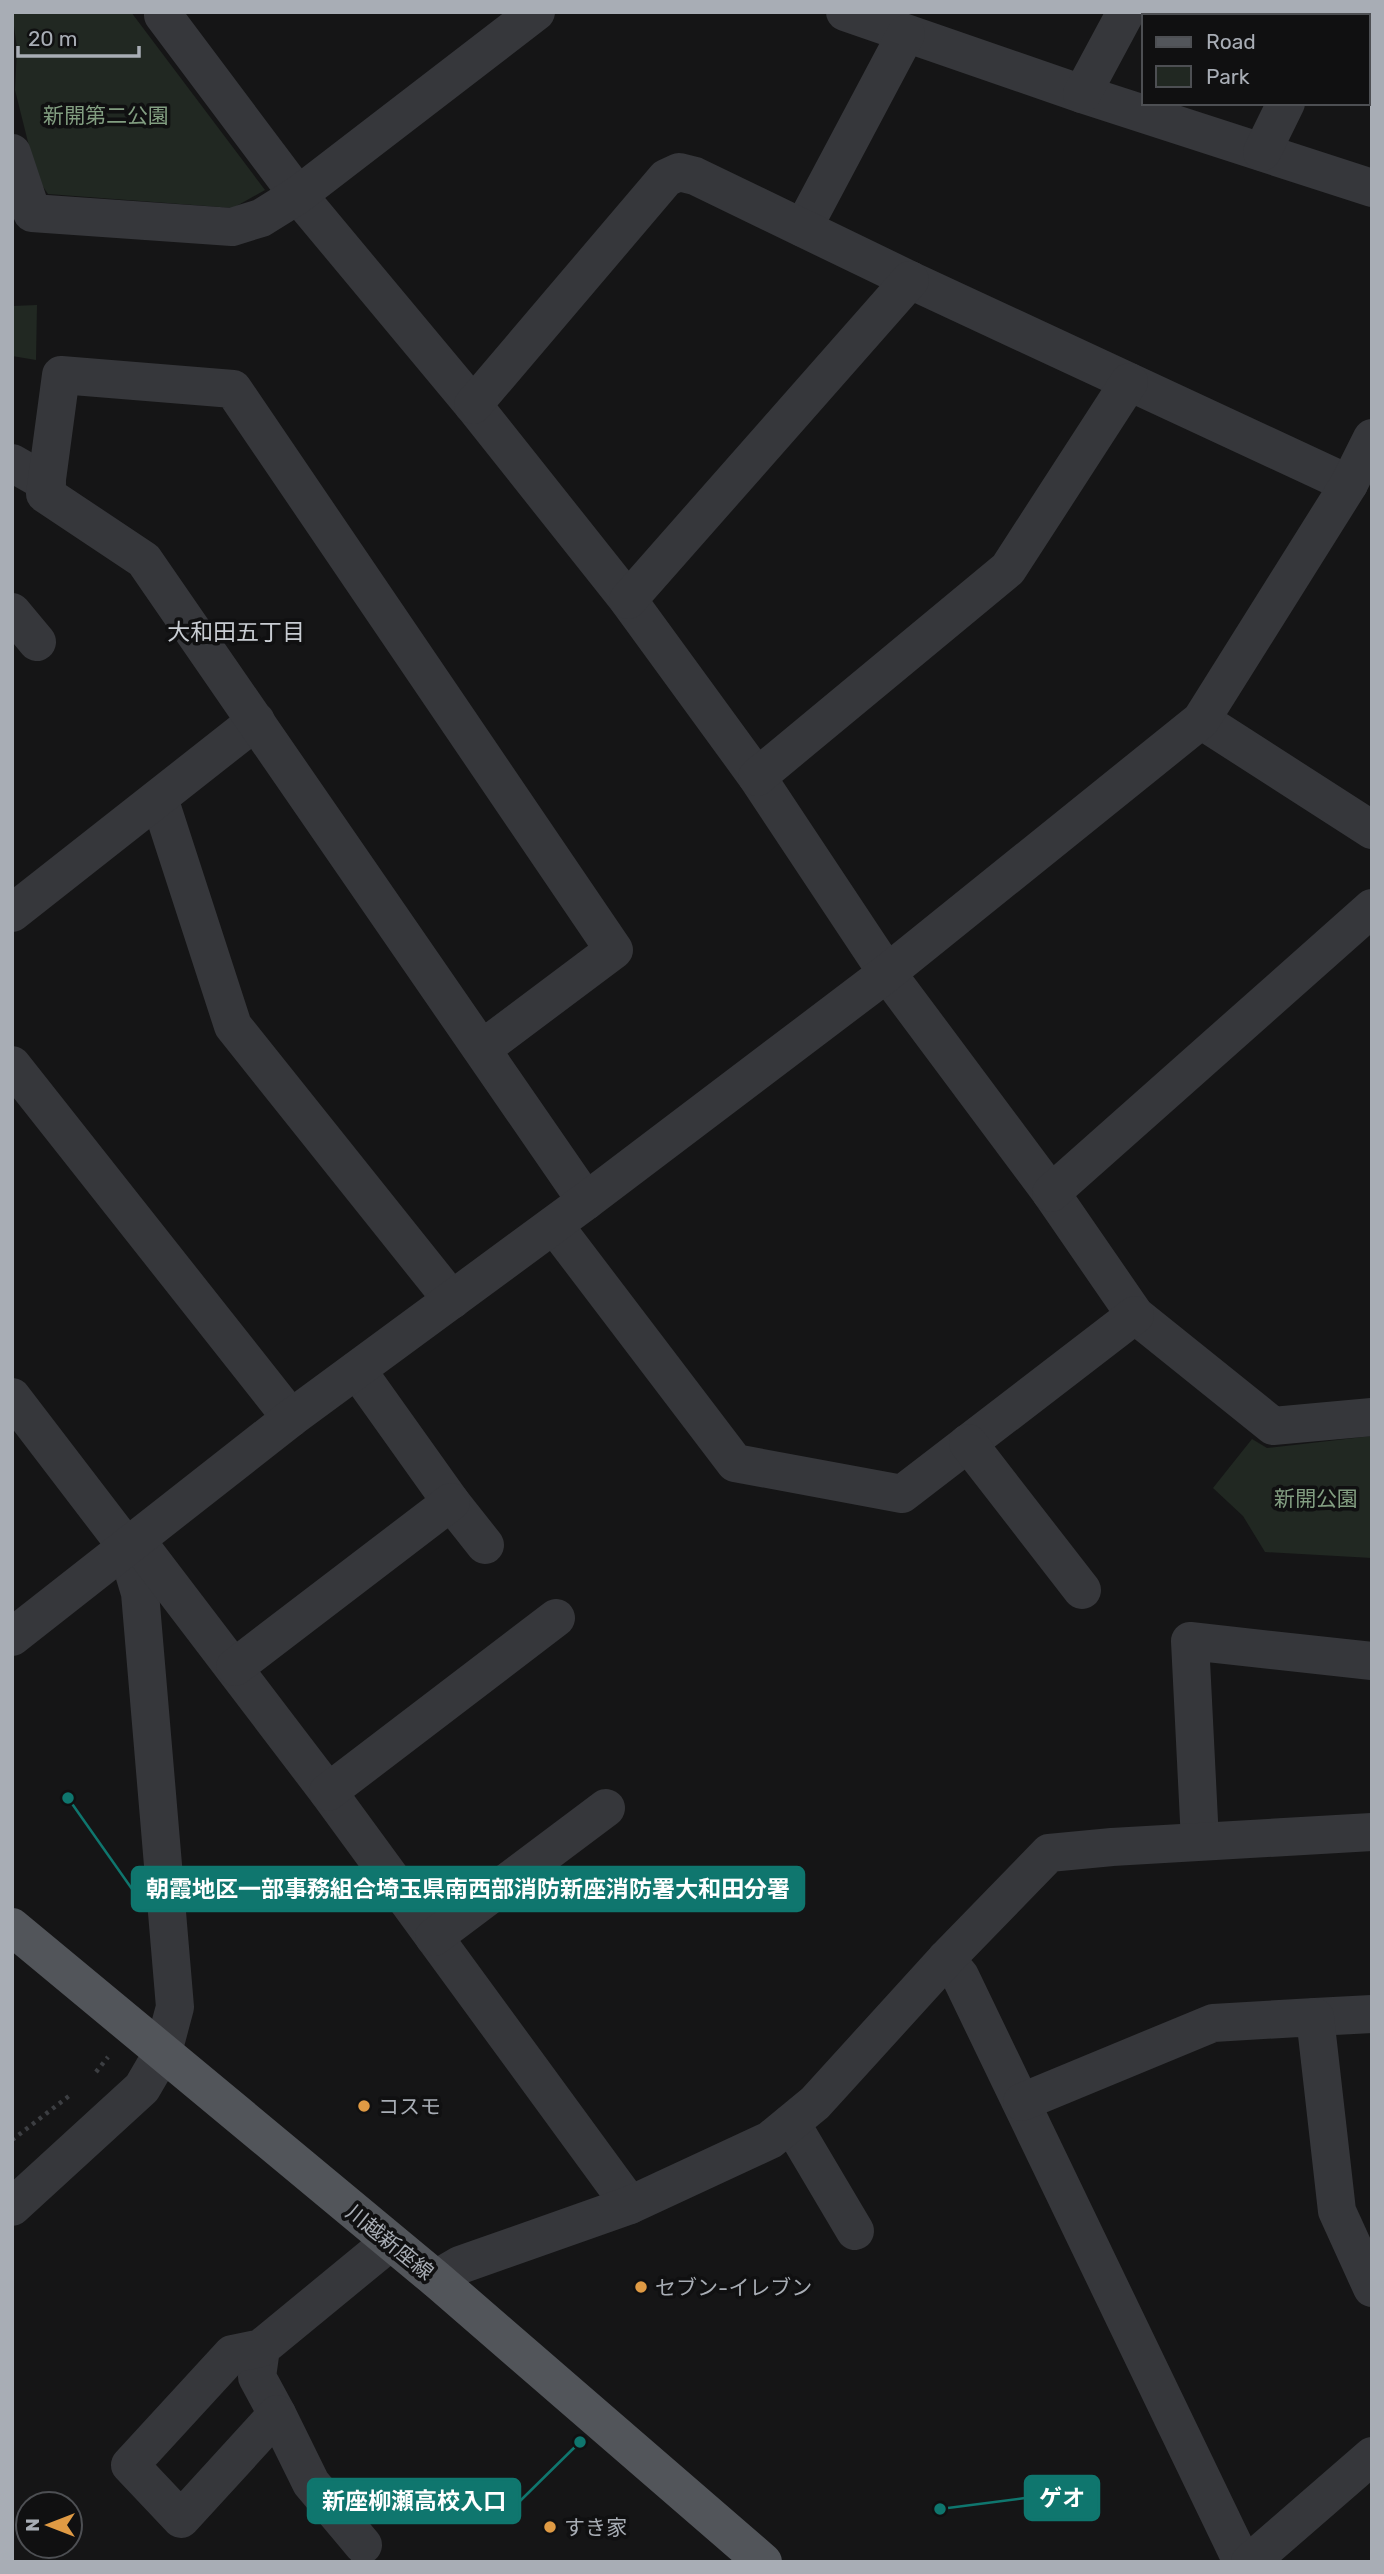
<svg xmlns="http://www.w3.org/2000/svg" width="1384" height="2574" font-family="Rubik,'Noto Sans JP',sans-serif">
<rect width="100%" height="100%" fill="#151516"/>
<g fill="#212822">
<polygon points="12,12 131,12 265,190 233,208 48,194 37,178 15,90 17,48"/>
<polygon points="37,305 36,360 12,356 12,306"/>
<polygon points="1372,1436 1372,1558 1265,1552 1243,1516 1213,1488 1252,1439 1267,1448"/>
</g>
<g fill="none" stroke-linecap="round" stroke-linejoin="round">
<g stroke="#3c3e42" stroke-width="4.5" stroke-dasharray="3.5 5" stroke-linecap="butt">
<polyline points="96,2072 108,2057"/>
<polyline points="12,2140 69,2096"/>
</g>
<g stroke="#36373b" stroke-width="38">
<polyline points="166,12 163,15 298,195 473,405 628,600 757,777 887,973 1051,1193 1135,1315 1273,1426 1372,1417"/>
<polyline points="845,12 1082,94 1372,188"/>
<polyline points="1329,16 1331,12"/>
<polyline points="1082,94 1126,12"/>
<polyline points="1262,152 1286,103"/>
<polyline points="12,153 32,213 232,227 261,218 298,195 536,12"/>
<polyline points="803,228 906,34"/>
<polyline points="473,405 666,178 679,172 695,176 910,280 1349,484"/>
<polyline points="12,463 47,483"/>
<polyline points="628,600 910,280"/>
<polyline points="12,612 37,642"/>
<polyline points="1201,720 1372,830"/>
<polyline points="757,777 1008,569 1129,382"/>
<polyline points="159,798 233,1026 452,1300"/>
<polyline points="12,913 256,721"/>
<polyline points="482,1049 614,950 233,389 61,375 45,494 144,560 586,1201"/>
<polyline points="12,1065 291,1418"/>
<polyline points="1051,1193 1372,908"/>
<polyline points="554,1225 735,1463 902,1494 1135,1315"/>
<polyline points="357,1370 451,1502 485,1545"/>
<polyline points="12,1397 126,1546 140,1593 175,2007 163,2052 142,2088 12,2207"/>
<polyline points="968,1443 1082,1590"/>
<polyline points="136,1540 328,1792 630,2205"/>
<polyline points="12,1637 291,1418 586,1201 887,973 1201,720 1349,484 1372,438"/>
<polyline points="235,1667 451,1502"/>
<polyline points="328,1792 556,1618"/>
<polyline points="1200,1841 1190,1641 1372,1661"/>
<polyline points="434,1937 606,1808"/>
<polyline points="946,1959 960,1976 1242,2562"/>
<polyline points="1315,2017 1372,2014"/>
<polyline points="1022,2102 1213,2023 1315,2017 1337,2211 1372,2288"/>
<polyline points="791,2123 855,2231"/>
<polyline points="436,2279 460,2265 630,2205 770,2140 815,2103 946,1959 1049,1853 1112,1847 1372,1832"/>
<polyline points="261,2348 257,2377 277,2414"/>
<polyline points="363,2545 311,2483 277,2414 181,2519 130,2465 232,2354 261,2348 390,2242"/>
<polyline points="1250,2562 1372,2456"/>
</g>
<polyline stroke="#52555a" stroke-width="38" points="12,1927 436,2279 763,2562"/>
</g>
<g fill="#df9a44" stroke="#101011" stroke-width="2.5">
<circle cx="364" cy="2106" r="7"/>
<circle cx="641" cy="2287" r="7"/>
<circle cx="550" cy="2527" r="7"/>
</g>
<g text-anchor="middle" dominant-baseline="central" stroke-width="7" stroke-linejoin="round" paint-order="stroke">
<g font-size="21" fill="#829e81" stroke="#101011">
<text x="106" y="115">新開第二公園</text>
<text x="1316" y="1498">新開公園</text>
</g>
<g font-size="21" fill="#a8adb5" stroke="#101011" text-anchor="start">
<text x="378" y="2106">コスモ</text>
<text x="655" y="2287">セブン-イレブン</text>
<text x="564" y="2527">すき家</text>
</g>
<g font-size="21" fill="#a8adb5" stroke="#101011">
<text transform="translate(390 2242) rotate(39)">川越新座線</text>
</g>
<g font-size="23" fill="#c8ccd2" stroke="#101011">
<text x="236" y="632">大和田五丁目</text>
</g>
</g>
<path fill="none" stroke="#0f766e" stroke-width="2.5" d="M68 1798L132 1889M940 2509L1025 2498M580 2442L520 2501"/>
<g fill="#0f766e" stroke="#101011" stroke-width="2.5">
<circle cx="68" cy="1798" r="7"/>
<circle cx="940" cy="2509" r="7"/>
<circle cx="580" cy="2442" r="7"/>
</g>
<g fill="#0f766e" stroke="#0f766e" stroke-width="2.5">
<rect x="132" y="1867" width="672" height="44" rx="7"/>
<rect x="1025" y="2476" width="74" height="44" rx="7"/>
<rect x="308" y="2479" width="212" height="44" rx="7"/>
</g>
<g font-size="23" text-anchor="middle" font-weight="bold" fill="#fff">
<text x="468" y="1897">朝霞地区一部事務組合埼玉県南西部消防新座消防署大和田分署</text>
<text x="1062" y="2506">ゲオ</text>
<text x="414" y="2509">新座柳瀬高校入口</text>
</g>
<rect width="1384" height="2574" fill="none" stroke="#a8adb5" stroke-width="28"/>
<rect x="1142" y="14" width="228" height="91" fill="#101011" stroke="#4d4f53" stroke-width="2"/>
<rect x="1156" y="37" width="35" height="10" fill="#52555a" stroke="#4d4f53" stroke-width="2"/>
<text x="1206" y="49" font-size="21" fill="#a8adb5">Road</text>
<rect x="1156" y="66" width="35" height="21" fill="#212822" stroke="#4d4f53" stroke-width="2"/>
<text x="1206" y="84" font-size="21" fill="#a8adb5">Park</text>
<g transform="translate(49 2525) rotate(270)"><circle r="33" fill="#101011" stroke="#4d4f53" stroke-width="2"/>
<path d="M0-5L12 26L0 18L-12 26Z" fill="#df9a44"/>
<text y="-10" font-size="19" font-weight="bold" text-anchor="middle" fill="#a8adb5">N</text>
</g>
<path d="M18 46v10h121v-10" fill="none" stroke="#a8adb5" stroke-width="3.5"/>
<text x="28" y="46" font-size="21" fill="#a8adb5" stroke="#101011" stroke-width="5" paint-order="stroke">20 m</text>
</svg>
